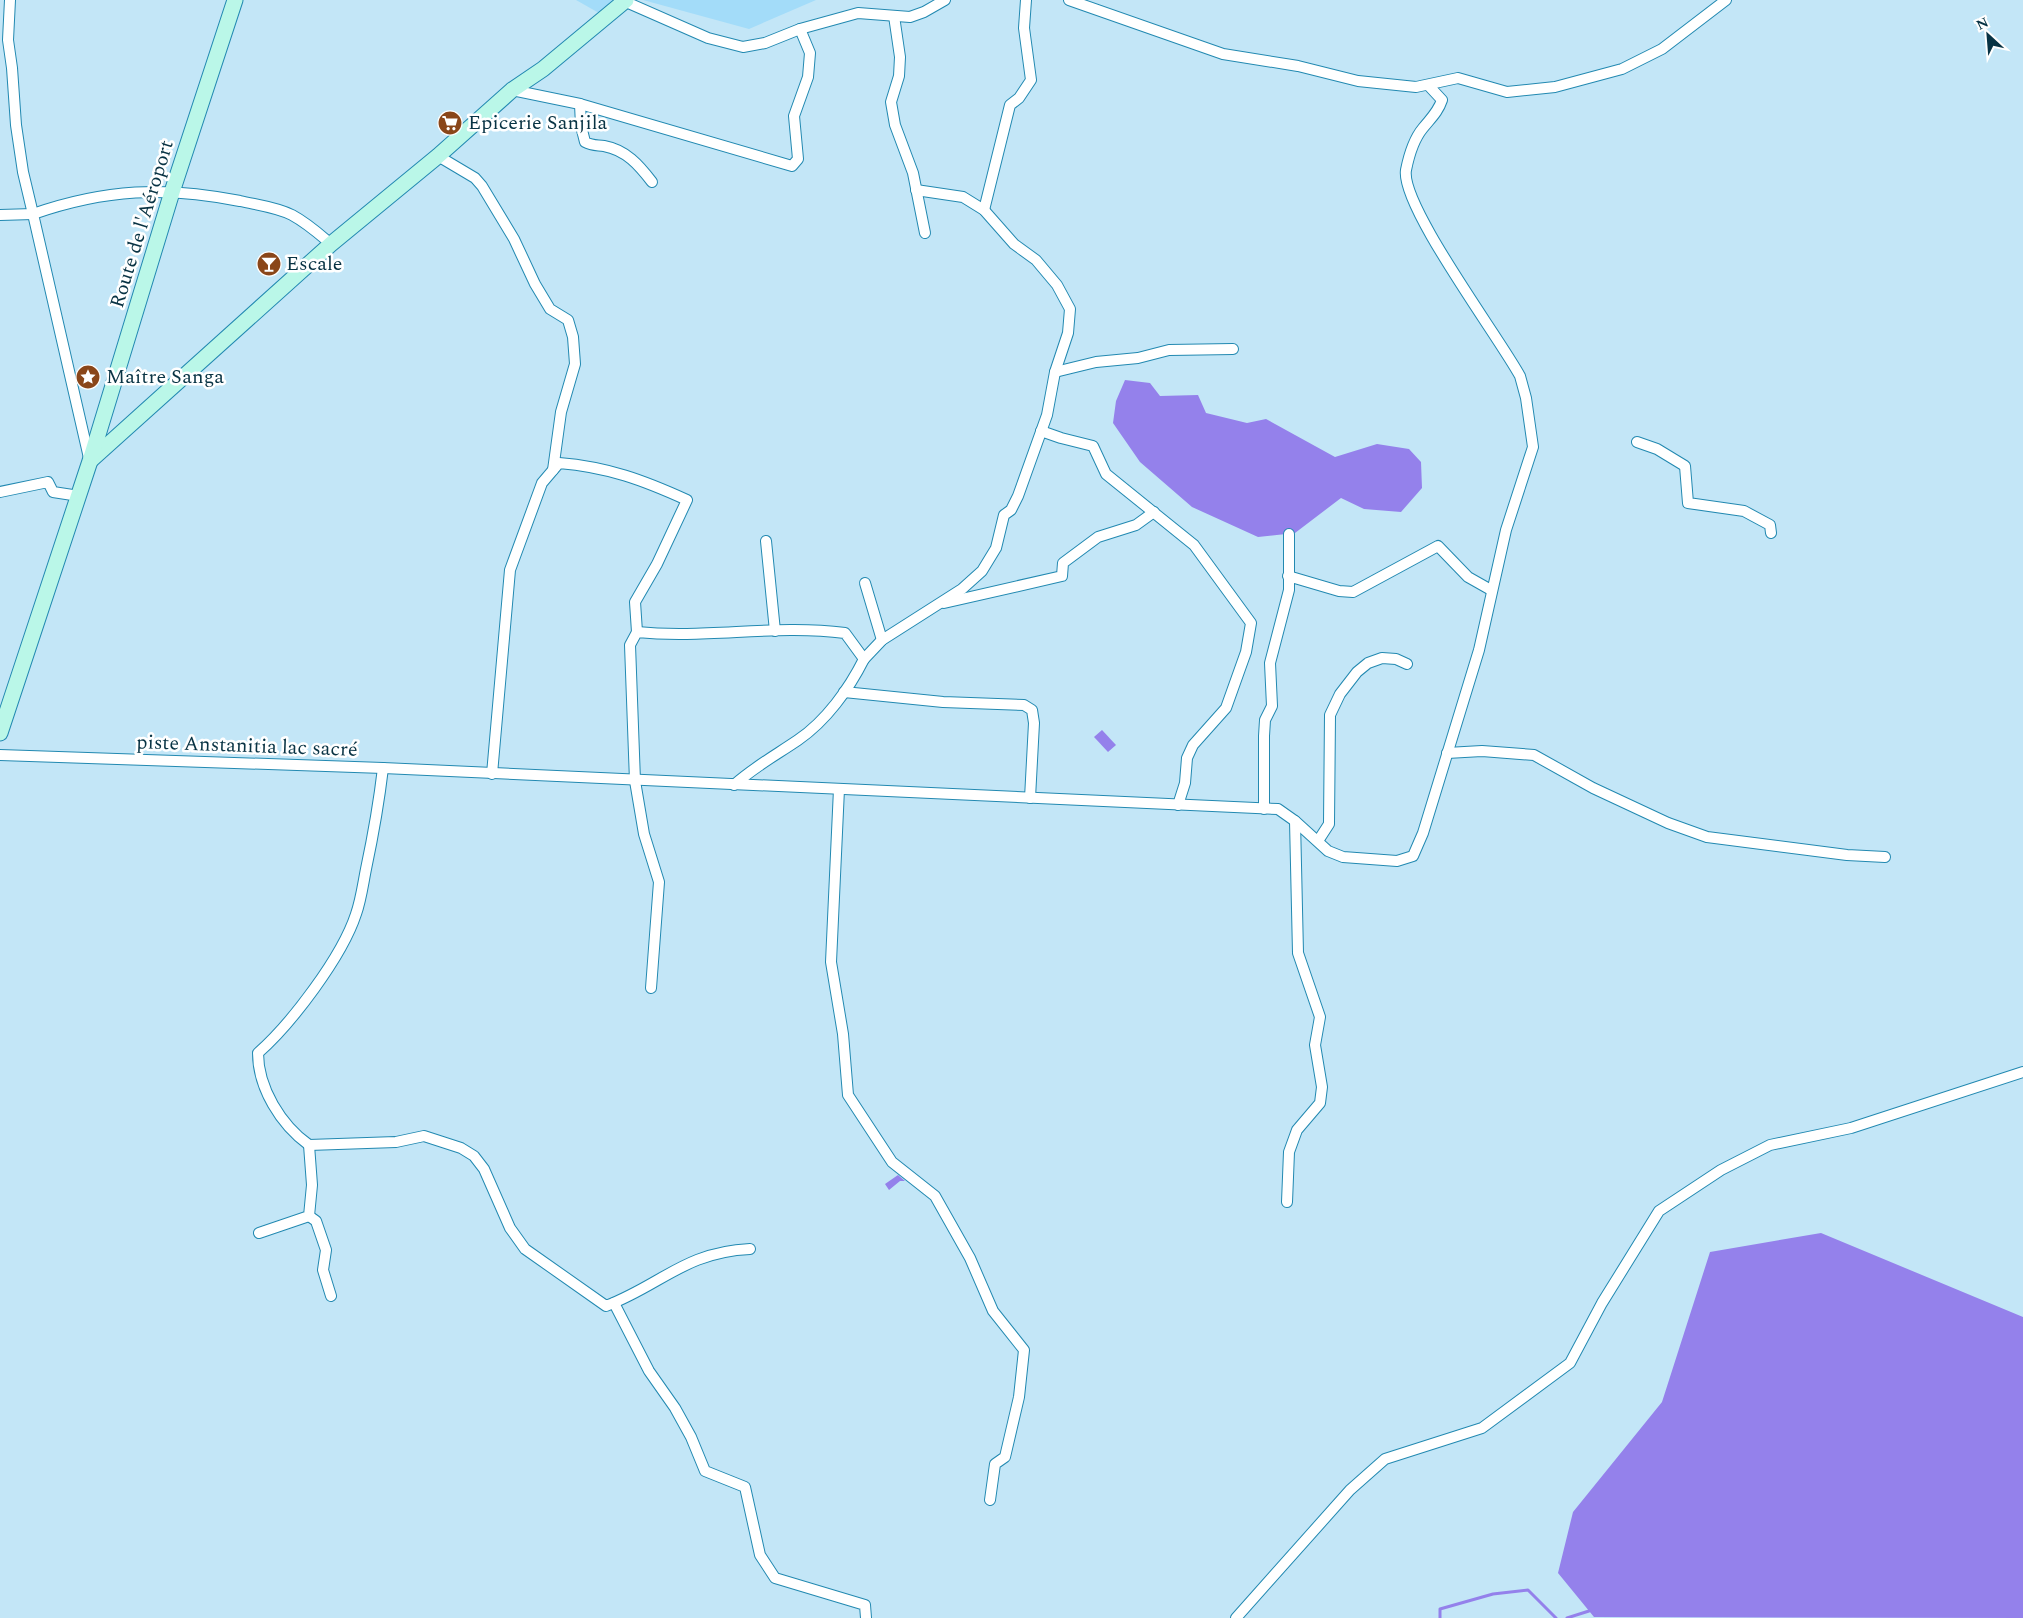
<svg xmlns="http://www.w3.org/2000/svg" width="2023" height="1618" font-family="Spectral,serif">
<rect width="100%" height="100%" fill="#c3e6f7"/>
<g fill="#a3dcf9">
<polygon points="576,0 624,0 599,13"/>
<polygon points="643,0 816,0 749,29"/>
</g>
<g fill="#9481eb">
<polygon points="1125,380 1150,383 1160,396 1198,395 1206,413 1247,423 1266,419 1335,457 1377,444 1409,449 1421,462 1422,488 1401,512 1364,509 1341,498 1295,533 1258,537 1192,507 1140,462 1113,423 1116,401"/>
<polygon points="1102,730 1116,745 1108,752 1094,737"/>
<polygon points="898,1175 905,1181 900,1181 889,1190 885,1184"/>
<polygon points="1821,1233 2023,1317 2023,1618 1594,1617 1558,1573 1573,1512 1662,1402 1710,1252"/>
</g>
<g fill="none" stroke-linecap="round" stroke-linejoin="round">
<g stroke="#9481eb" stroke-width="3">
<polyline points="1440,1618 1440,1609 1493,1594 1528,1590 1556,1618"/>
<polyline points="1567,1618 1589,1611"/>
</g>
<defs>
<g id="minor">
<polyline points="1069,0 1223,54 1298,66 1358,81 1416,87 1458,78 1507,92 1555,87 1622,69 1662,49 1726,0"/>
<polyline points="626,2 708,38 743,47 765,43 800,29 858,13 910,17 924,12 945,0"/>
<polyline points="894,16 900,57 899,76 891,102 895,125 913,173 925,233"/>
<polyline points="512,90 580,104 792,166 798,159 794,116 808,77 810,53 800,29"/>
<path d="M580,104L581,126L585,142C592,146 597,145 604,146C626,150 639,165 652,182"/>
<polyline points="438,156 475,178 482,186 514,239 535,284 550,309 568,320 573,337 575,364 561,412 553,470"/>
<polyline points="984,210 1010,105 1019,98 1031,80 1024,28 1026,0"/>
<polyline points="0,215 33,214 23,172 16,125 12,68 8,40 10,0"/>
<polyline points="1055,372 1096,362 1138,358 1169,350 1233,349"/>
<polyline points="1041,431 1061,438 1093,446 1106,474 1194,545 1251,623 1246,652 1226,708 1193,745 1187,758 1185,783 1178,805"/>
<polyline points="1637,442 1657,449 1685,466 1688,503 1744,511 1770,525 1771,533"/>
<path d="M89,458L33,214C105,189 165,186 240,201C257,205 276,207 292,215C307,223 318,233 331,244"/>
<polyline points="0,492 48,482 53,492 79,496"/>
<polyline points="766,541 775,631"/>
<polyline points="1288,576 1339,591 1353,592 1438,546 1468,577 1491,590"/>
<polyline points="865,583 882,640"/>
<polyline points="944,603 1062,576 1063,563 1098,537 1136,525 1154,512"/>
<polyline points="864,659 882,640 962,589 982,571 996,548 1004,515 1011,510 1018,496 1047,415 1055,372 1068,333 1070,309 1057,285 1036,260 1014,244 984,210 963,197 916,190"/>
<polyline points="844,692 943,702 1024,705 1032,710 1034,723 1030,798"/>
<polyline points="1447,753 1482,751 1534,755 1593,788 1668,823 1707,837 1847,855 1885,857"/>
<path d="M0,755L383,768L1278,809L1295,821L1328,851L1343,857L1397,861L1413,856L1423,833L1479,650L1506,530L1533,447L1526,398L1520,376C1499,337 1400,205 1406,170C1409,155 1413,140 1423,128C1431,118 1438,112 1442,100L1429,86"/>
<path d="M383,768C379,802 373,836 366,869C363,884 361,900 356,914C342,957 291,1024 258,1053C258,1088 281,1125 309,1145L396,1142L424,1136L461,1148L474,1156L484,1169L510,1228L525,1249L606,1306C661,1285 685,1252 750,1249"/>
<path d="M492,774L510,570L542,483L559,463C608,467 643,480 687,500L657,564L635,602L637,632"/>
<polyline points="839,789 831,962 843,1034 848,1095 892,1162 935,1196 970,1258 993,1311 1024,1350 1019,1397 1005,1457 995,1464 990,1500"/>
<polyline points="1264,809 1264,736 1265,720 1272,706 1270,663 1289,590 1289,534"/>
<polyline points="1318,841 1329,824 1330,715 1340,694 1357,672 1368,663 1382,658 1396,659 1407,664"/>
<path d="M651,988L659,882L644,834L635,781L630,645L637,632C706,639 776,624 845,633L864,659C849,689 826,721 798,740C776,755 754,767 734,785"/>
<polyline points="1287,1202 1289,1152 1297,1130 1320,1103 1322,1087 1315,1045 1320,1017 1298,953 1295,821"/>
<polyline points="309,1216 316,1221 326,1250 323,1270 331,1296"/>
<polyline points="259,1233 309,1216 312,1185 309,1145"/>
<polyline points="614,1303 649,1371 675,1408 691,1437 705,1471 745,1487 760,1555 775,1578 865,1605 866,1618"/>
<polyline points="1236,1618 1350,1490 1385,1459 1482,1428 1570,1363 1602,1303 1659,1211 1721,1170 1770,1145 1851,1128 2023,1072"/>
</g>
<g id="secondary">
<polyline points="91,460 331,244 438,156 512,90 543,69 626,0"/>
<polyline points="0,733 90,461 172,192 235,0"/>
</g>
</defs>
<use href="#minor" stroke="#2289b1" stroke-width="12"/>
<use href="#secondary" stroke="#2289b1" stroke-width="17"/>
<use href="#minor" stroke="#fff" stroke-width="10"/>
<use href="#secondary" stroke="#baf7e8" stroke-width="15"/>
</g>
<defs>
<symbol id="supermarket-disc" viewBox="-11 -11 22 22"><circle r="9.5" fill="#8a4619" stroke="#fff"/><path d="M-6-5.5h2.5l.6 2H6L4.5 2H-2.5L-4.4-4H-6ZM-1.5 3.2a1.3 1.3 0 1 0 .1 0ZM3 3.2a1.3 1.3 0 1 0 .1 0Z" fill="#fff"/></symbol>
<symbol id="bar-disc" viewBox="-11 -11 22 22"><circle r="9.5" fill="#8a4619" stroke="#fff"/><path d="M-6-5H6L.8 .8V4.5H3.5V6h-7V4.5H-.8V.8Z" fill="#fff"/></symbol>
<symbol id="sight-disc" viewBox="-11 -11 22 22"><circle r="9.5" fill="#8a4619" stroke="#fff"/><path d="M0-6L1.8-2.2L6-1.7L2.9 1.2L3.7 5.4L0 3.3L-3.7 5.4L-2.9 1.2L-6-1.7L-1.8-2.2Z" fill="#fff"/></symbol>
</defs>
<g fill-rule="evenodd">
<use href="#supermarket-disc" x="436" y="109" width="28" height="28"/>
<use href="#bar-disc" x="255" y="250" width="28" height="28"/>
<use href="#sight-disc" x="74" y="363" width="28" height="28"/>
</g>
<g text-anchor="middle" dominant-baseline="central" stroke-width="5" stroke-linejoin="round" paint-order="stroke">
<g font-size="20" fill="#083344" stroke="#fff" text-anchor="start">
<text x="468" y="123">Epicerie Sanjila</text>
<text x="286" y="264">Escale</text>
<text x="106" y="377">Maître Sanga</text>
</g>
<g font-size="20" fill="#083344" stroke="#fff">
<text transform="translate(142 224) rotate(-73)">Route de l'Aéroport</text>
<text transform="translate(247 746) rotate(2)">piste Anstanitia lac sacré</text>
</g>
</g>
<g transform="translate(1988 35) rotate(334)" stroke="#ffffff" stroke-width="4" paint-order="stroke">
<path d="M0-4L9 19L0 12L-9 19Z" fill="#083344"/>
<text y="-8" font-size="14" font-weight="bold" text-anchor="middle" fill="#083344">N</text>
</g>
</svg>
